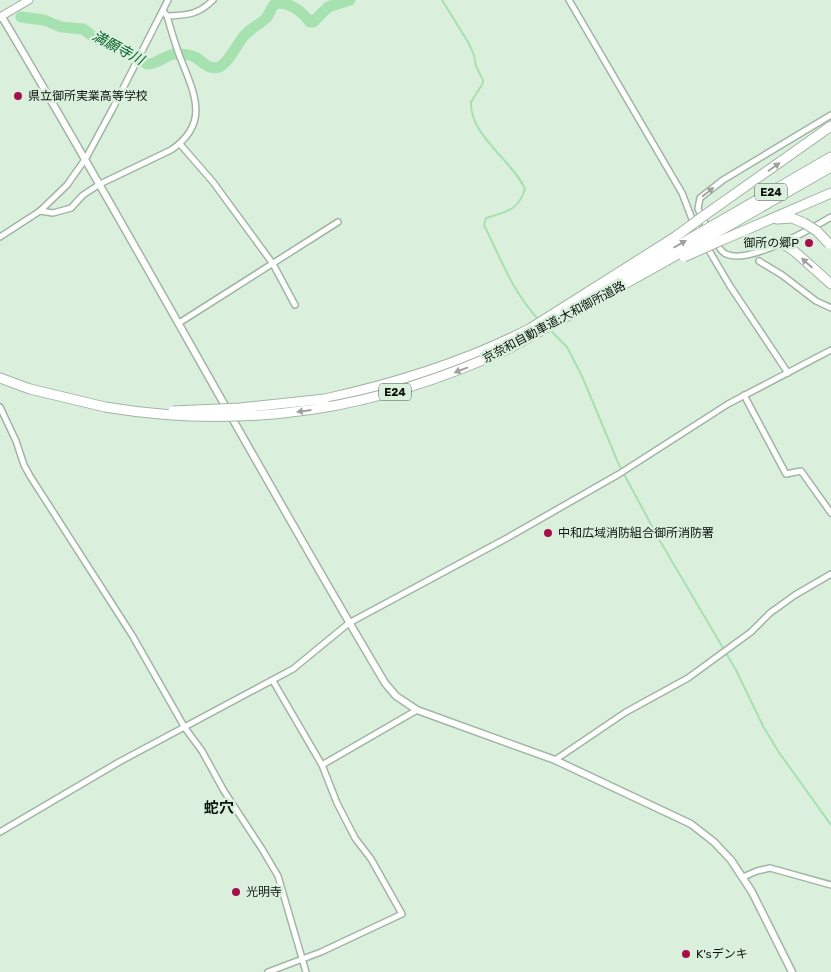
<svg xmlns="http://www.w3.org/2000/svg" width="831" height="972" font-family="Rubik,'Noto Sans JP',sans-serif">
<rect width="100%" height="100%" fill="#daf0dd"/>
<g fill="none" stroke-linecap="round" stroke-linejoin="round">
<g stroke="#a6e1b0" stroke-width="2">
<path d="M442,0L468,42L474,55L476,66L483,80V83L471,102C469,135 513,161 525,189C518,211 506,212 486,218L484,225C501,259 512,291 538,319"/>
<polyline points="549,329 567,347 582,376 619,465 660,541 736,670 763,726 778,751 831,825"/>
</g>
<path stroke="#a6e1b0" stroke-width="11" d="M21,17L44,20L61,27L83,29L98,40L116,45L147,64C158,65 165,54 176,54C182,54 189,54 195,57C203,62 208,70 219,67C227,64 237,45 243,37C250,28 260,25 267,17C270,13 271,7 275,4C289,0 303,13 310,22H313L328,7L350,0"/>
<defs>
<g id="minor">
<polyline points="569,0 682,193 692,219 701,235"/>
<path d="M167,16C187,15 198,15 213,0"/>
<polyline points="180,144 213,182 273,264 295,305"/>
<path d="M40,211L53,213L71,208L83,195L100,184L171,150C211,123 194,93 180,57C175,44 171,30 167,16L163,11"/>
<polyline points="709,231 698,209 700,198 723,180 831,115"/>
<polyline points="0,237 40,211 67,185 86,158 113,108 168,0"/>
<path d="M716,242C719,247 721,252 726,254C748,265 811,229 831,217"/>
<polyline points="707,247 730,286 788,373"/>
<polyline points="759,261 782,275 816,301 831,308"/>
<polyline points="179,323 338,222"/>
<polyline points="744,395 786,474 801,471 831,513"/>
<polyline points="0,407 16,441 24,465 30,476 132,635 185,728 202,751 224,791 262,849 278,876 306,972"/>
<polyline points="555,760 626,712 688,678 751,632 770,613 795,595 831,574"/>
<polyline points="322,765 417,710"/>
<polyline points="0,832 119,762 293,669 349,623 507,538 619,474 728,404 831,350"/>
<polyline points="743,877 757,871 770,868 831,885"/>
<polyline points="268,972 321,952 402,914 371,859 355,838 337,803 322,765 273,681"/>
</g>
<path id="tertiary" d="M2,17C133,237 254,463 385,683L396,696L417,710L555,760L691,824L714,842L731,860L752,892L792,972"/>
<polyline id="secondary" points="0,17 29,0"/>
<g id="motorway">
<polyline points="705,215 831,126"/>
<polyline points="777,219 792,218 804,223"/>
<polyline points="712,226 831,157"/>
<polyline points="716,233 831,167"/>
<polyline points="720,241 831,193"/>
<polyline points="782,243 794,251 831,284"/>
<polyline points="0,378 30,389 105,407"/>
<path d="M325,399C397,383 466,362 531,328"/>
</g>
</defs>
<use href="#minor" stroke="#a0b6a3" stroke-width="8"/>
<use href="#tertiary" stroke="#a0b6a3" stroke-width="9"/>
<use href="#secondary" stroke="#a0b6a3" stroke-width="9"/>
<use href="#motorway" stroke="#a0b6a3" stroke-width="11"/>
<use href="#minor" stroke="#fff" stroke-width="5"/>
<use href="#tertiary" stroke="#fff" stroke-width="6"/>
<use href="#secondary" stroke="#fff" stroke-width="7"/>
<use href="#motorway" stroke="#fff" stroke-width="9"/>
<defs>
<g id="motorway-bridge">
<polyline points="804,223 817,231 829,244"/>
<polyline points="684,257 720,241"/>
<polyline points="623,277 712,226"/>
<polyline points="531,328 675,237 705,215"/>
<path d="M105,407C250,431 378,409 510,348L716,233"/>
<polyline points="173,411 240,408 325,399"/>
</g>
</defs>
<use href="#motorway-bridge" stroke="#a0b6a3" stroke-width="11" stroke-linecap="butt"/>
<use href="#motorway-bridge" stroke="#fff" stroke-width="9"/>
</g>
<defs><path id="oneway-solid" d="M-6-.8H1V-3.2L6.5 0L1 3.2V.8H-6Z" transform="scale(1.25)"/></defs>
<g fill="#9ea19e">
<use href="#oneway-solid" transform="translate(774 167) rotate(-35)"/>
<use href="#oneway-solid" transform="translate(708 192) rotate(-39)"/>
<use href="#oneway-solid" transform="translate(680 244) rotate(-30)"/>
<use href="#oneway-solid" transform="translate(807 263) rotate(-138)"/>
<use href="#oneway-solid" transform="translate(461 370) rotate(159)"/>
<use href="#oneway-solid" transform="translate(304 411) rotate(173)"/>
</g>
<g fill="#a5104b" stroke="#daf0dd" stroke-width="2">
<circle cx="18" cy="96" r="5"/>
<circle cx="809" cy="243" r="5"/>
<circle cx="548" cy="533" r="5"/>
<circle cx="236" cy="892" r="5"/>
<circle cx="686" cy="954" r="5"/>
</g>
<g text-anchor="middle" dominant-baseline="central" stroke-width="5" stroke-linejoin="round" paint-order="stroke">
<g fill="#daf0dd" stroke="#4a564b" stroke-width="1">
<rect x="755" y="183.5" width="32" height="17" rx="4"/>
<rect x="379" y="383.5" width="32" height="17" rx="4"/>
</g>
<g font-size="11" font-weight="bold" fill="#0c140d">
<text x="771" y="192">E24</text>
<text x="395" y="392">E24</text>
</g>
<g font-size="12" fill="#0c140d" stroke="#daf0dd" text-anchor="start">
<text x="28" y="96">県立御所実業高等学校</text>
<text x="799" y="243" text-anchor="end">御所の郷P</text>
<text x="558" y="533">中和広域消防組合御所消防署</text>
<text x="246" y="892">光明寺</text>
<text x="696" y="954">K'sデンキ</text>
</g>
<g font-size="12" fill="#0c140d" stroke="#daf0dd">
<text transform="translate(554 322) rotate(-28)">京奈和自動車道;大和御所道路</text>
</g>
<g font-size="14" font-style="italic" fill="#006026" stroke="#daf0dd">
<text transform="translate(118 48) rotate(28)">満願寺川</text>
</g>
<g font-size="15" font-weight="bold" fill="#0c140d" stroke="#daf0dd">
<text x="219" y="808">蛇穴</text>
</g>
</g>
</svg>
